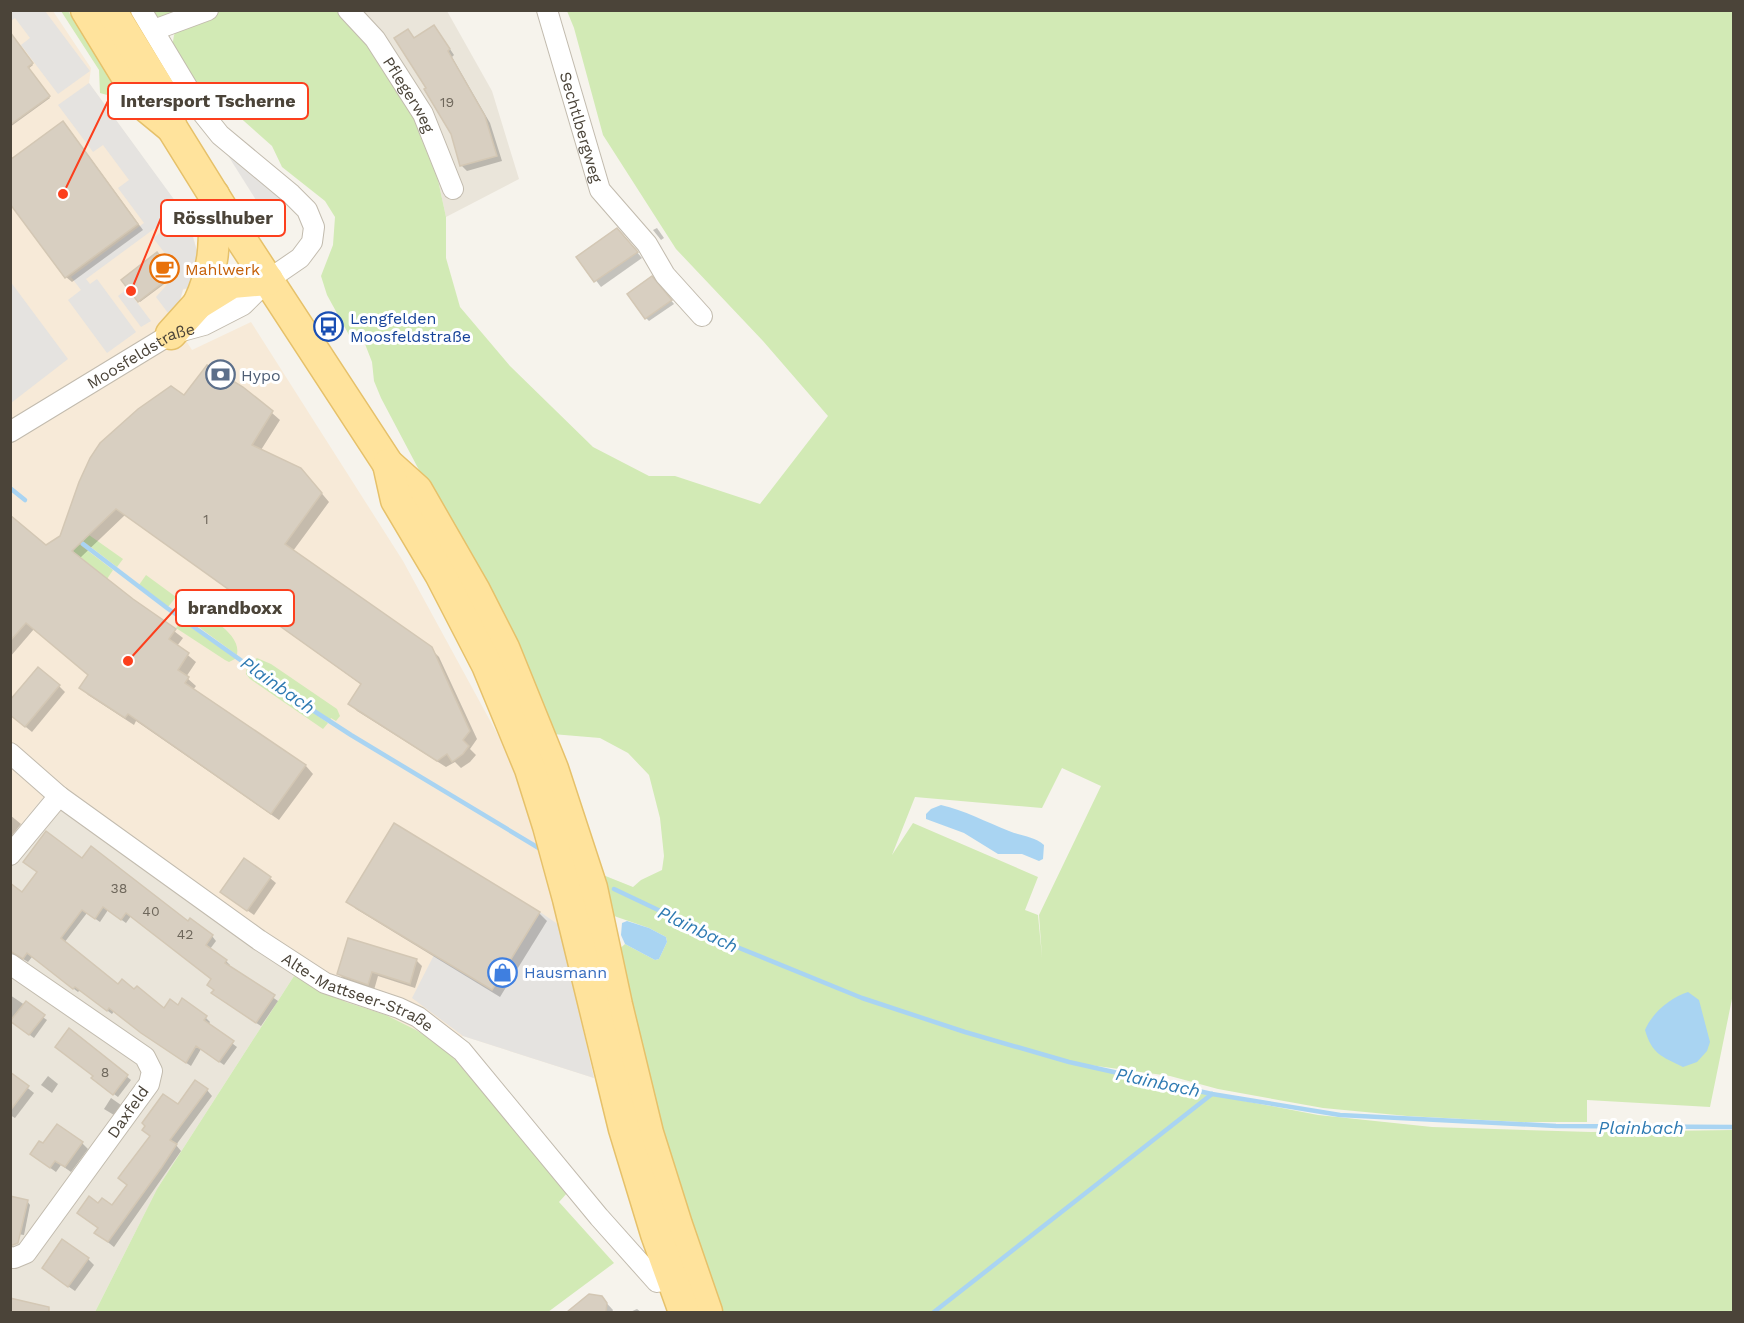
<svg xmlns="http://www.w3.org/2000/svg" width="1744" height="1323" font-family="'Work Sans',sans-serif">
<rect width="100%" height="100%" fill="#f6f3ec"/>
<g fill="#eae5da">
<polygon points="339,11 447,11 492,91 519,179 446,217 432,152"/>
<polygon points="44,796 294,976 157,1189 95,1312 11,1312 11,837"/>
</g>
<polygon fill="#f7ead8" points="11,11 53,11 91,68 89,83 189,221 197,251 189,288 183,290 179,304 168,313 192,350 251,322 403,561 505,748 538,829 555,895 559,925 594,1078 463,1036 445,1048 416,1030 386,1015 346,1002 323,992 294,976 44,796 11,837"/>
<g fill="#d2eab5" fill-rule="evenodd">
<polygon points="61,11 68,11 108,73 118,98 100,93 99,70"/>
<path d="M143,11H339L366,36L407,96L432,152L446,217V258L460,307L510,366L593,447L649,476H675L760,504L828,416L763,341L676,249L603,135L574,28L567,11H1733L1734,989L1710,1107L1587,1100V1122H1521L1407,1116L1323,1108L1218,1089L1170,1076L1060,1061L1176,1088L1318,1115L1432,1127L1591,1132L1733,1130V1312H719L683,1213L616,952L625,944L655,960L659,959L667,942L666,937L649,928L614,916L609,906L603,875L633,887L641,880L662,870L664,856L660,818L649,775L628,753L600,738L552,734L455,531L419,470L381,398L374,381L372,362L365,344L349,335L327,295L321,276L333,245L335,217L325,201L282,167L272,146L208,89L199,91L172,48L174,35L178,29L149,20ZM1062,768L1101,786L1039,915L1042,957L1038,915L1025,910L1038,877L913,823L892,855L915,797L1042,808Z"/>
<polygon points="89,535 123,559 117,567 83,541"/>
<polygon points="79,544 113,570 107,579 73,551"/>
<polygon points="146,575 176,597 168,607 139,585"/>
<path d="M192,606C207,616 242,634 237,655L185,617Z"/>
<polygon points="182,621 235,658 235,659 229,662 225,660 176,628"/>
<polygon points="257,658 271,664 337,709 340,716 336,721 331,718 330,720 250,663"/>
<polygon points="247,666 328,723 323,729 250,679 246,674"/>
<polygon points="294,976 346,1002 386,1015 416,1030 445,1048 568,1192 559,1202 614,1263 548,1312 95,1312 157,1189"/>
</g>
<g fill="#e5e3e0">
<polygon points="11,10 45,11 90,71 58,94 21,45 30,38 15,18 11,21"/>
<polygon points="89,83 181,209 86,279 90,284 97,279 136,332 107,353 68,300 81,290 71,277 144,223 118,188 129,180 103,145 93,152 58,105"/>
<polygon points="222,146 290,200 266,216"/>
<polygon points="176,221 185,233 191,231 197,251 196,273 189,288 183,289 179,304 168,313 156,297 179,271 153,238"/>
<polygon points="10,281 68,359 11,403 10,403"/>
<polygon points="127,289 151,321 141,327 118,296"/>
<polygon points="540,912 559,925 594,1078 463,1036 412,998 434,955 492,990"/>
</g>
<g fill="#a9d4f2">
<path d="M941,805C964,810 986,822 1009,831C1021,836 1034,836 1044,845L1043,859L1039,861L1022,854H998L964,833L926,819V814L931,809Z"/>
<polygon points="627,921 649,928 666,937 667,942 659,959 655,960 625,944 621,935 622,923"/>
<path d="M1688,992L1699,1000L1710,1042L1707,1051L1697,1062L1683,1067C1661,1056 1652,1054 1645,1030C1652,1013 1671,997 1688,992Z"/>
</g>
<g fill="#0003">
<polygon points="408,31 415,39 439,33 454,55 452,57 490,123 502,161 467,171 462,166 452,133"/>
<polygon points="10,34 33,65 28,69 50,98 10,127"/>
<polygon points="69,129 143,230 72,282 66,277"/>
<polygon points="657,228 664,238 661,240 653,230"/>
<polygon points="623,236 642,258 601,287 578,257"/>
<polygon points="157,254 175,276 140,302 123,281"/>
<polygon points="655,281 674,304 649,321 646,318"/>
<polygon points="184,397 272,413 280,420 261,450 308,477 329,502 293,551 431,649 439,657 477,739 470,749 476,755 470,762 461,768 455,762 446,767 357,711 350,703 362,685 125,515 80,558 183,638 177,646 196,662 186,677 196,686 193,690 306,766 313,774 279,820 136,721 134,725 88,695 81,687 90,676 34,629 10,657 10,517 46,547 62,537"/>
<polygon points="59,686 65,692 32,732 10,714"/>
<polygon points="10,815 21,824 10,838"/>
<polygon points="82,860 212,936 216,941 210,949 226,961 230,965 229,967 278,1001 261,1026 217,997 213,979 131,916 126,923 108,910 100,922 87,913 64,943 118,986 164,1010 178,1007 183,1000 206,1018 210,1022 208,1025 237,1047 224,1065 201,1049 191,1066 147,1037 114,1011 112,1014 80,990 78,992 32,957 28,962 12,952 22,894"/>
<polygon points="270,878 276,883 254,915 228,897"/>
<polygon points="348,901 539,913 547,921 500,997 356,909"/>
<polygon points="349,940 417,961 422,966 415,988 378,976 374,990 345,980 339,974"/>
<polygon points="10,995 47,1020 34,1038 10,1020"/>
<polygon points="69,1030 131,1080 118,1097 97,1082"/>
<polygon points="10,1074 34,1093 15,1118 10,1115"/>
<polygon points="48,1076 58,1084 52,1093 41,1085"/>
<polygon points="207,1090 212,1096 176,1145 181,1151 114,1247 96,1233 99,1229 79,1213 98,1205 112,1207"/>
<polygon points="111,1098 121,1105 114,1115 104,1109"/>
<polygon points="82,1143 88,1149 71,1172 61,1165 56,1172 38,1159 44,1146"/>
<polygon points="27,1201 30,1205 24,1235 10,1233"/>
<polygon points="88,1259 94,1265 75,1291 49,1273"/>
<polygon points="589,1296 601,1297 613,1310 612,1312 568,1312"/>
<polygon points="10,1300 43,1307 48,1312 10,1312"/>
<polygon points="637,1309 641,1312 630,1312"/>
</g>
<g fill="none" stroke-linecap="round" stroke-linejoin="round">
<g stroke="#a9d4f2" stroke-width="4.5">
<polyline points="10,488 25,500"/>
<polyline points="83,544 167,608 297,700 351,735 542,850"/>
<polyline points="614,889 732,945 862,998 965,1032 1069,1062 1212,1094 1340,1115 1556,1126 1734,1127"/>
<polyline points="934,1312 1212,1094"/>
</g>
</g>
<g fill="#d8cfc1" stroke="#d3c7b4" stroke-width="1.5">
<polygon points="434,25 450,49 448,51 485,116 497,156 460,166 451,134 424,89 426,88 394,38 408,29 414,38"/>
<polygon points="10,32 33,63 28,67 50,96 10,125"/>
<polygon points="63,121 138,224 65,278 10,204 10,160"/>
<polygon points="617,228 638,252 594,282 576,257"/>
<polygon points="157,252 174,274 138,302 121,280"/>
<polygon points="652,276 672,300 645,319 627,294"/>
<polygon points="207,365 243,387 273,411 252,445 301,468 322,493 285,544 432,647 470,731 463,740 469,746 463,754 452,762 447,754 437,761 348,704 361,684 116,509 72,551 133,599 176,629 169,639 189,653 178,670 189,677 185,683 306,765 271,814 128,714 125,718 79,688 88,675 26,623 10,641 10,515 46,545 60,536 79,482 90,458 100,443 138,409 171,386 184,395"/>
<polygon points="38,667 60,685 25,727 10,715 10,700"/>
<polygon points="394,823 540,912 492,990 346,902"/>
<polygon points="46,831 82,858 91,846 188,921 190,918 213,935 206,945 227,960 225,963 275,995 256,1023 211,993 214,990 207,985 211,979 126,913 121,920 103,907 95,919 82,910 61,938 118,984 122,979 134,989 137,986 164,1008 170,999 178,1005 182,998 207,1016 204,1020 234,1041 219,1062 196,1046 186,1063 141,1033 109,1008 107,1011 75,987 73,989 27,953 23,959 10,951 10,883 22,892 37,872 23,862"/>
<polygon points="244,858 271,877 247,911 220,892"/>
<polygon points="348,938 417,959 410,984 372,972 368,985 337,974"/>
<polygon points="26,1001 45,1015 29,1035 10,1021"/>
<polygon points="69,1028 128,1075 113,1095 91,1078 93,1076 55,1047"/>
<polygon points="10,1072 29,1086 10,1111"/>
<polygon points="195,1080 208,1089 170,1140 177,1144 162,1167 108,1242 94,1233 98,1228 77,1213 89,1196 98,1203 102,1198 112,1205 127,1185 118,1178 150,1136 142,1130 145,1126 142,1123 163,1094 178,1104"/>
<polygon points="57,1124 83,1142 65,1167 55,1161 50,1168 30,1154 39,1141 43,1143"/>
<polygon points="10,1196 28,1200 18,1243 13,1245 10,1245"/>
<polygon points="62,1239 89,1258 68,1287 42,1268"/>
<polygon points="589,1294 602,1296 607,1303 606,1312 567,1312"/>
<polygon points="10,1298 49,1307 49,1312 10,1312"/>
</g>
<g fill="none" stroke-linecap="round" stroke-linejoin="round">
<defs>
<g id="minor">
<path id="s1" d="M348,10L375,39L423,114L453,189"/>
<path id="s2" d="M547,10L600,190L647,244L665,275L702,316"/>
<polyline points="154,30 208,10"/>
<path id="s3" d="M10,432L171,334L204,325L243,305L268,280L300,258L312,242L314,227L307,210L291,194L220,135L204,115L141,10"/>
<path id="s4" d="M10,753L59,796L259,940L325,983L399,1008L418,1017L462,1051L599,1217L657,1282"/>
<polyline points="10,855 59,796"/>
<polyline points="10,964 145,1057 152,1071 149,1084 26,1253 14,1258 10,1257"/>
</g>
<g id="primary">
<polyline points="86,10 144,105 172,128"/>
<polyline points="111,10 162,93 172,128 241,239 388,464 417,490 475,591 504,648 553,769 592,888 617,1005 648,1133 677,1225 707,1312"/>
<path d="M198,304C217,264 214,238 214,195"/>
<polyline points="171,334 198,304 232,283 268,280"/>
<polyline points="388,464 396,500 440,574 487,665 530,769 548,826 568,899 624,1129 656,1234 684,1312"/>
</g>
</defs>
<use href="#minor" stroke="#c2bbae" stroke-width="22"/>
<use href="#primary" stroke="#e6c16a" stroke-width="33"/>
<use href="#minor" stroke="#fff" stroke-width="20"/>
<use href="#primary" stroke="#ffe39c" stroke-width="30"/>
</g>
<defs>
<symbol id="cafe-ring" viewBox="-11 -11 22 22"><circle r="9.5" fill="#fff" stroke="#e8710a" stroke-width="1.5"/><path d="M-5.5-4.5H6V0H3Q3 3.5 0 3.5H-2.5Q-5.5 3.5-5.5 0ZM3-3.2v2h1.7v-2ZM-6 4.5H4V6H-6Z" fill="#e8710a"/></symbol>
<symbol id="bus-ring" viewBox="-11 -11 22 22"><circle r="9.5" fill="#fff" stroke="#1a4fb4" stroke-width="1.5"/><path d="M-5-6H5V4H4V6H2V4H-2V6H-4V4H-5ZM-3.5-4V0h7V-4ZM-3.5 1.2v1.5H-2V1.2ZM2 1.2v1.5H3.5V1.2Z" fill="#1a4fb4"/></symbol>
<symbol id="bank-ring" viewBox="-11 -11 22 22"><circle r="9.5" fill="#fff" stroke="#5c6f8a" stroke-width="1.5"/><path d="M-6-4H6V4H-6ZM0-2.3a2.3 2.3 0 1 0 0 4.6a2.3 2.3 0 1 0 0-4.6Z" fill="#5c6f8a"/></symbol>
<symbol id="shop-ring" viewBox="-11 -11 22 22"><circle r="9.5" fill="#fff" stroke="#3f7fe0" stroke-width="1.5"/><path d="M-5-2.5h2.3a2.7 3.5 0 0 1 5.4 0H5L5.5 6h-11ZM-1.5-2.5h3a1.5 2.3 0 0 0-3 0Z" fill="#3f7fe0"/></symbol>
</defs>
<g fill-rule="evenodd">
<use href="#cafe-ring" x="148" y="252" width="33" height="33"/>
<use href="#bus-ring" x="312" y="310" width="33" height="33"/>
<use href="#bank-ring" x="204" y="358" width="33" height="33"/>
<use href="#shop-ring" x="486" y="956" width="33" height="33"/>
</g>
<g text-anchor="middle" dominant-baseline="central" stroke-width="6" stroke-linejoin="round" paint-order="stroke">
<g font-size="14" fill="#6e675b">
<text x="447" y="102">19</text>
<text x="206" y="519">1</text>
<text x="119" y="888">38</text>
<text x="151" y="911">40</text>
<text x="185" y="934">42</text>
<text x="105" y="1072">8</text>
</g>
<g font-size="16" fill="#4b4439" stroke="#fff">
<text stroke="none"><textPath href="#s1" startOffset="105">Pflegerweg</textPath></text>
<text stroke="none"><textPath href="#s2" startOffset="122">Sechtlbergweg</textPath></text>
<text stroke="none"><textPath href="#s3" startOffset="152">Moosfeldstraße</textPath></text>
<text stroke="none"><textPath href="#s4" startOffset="424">Alte-Mattseer-Straße</textPath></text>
<text transform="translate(128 1112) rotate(-55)">Daxfeld</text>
</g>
<g font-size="16" fill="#c56008" stroke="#fff" text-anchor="start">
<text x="185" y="269">Mahlwerk</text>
</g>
<g font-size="16" fill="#164399" stroke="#fff" text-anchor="start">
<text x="350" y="318">Lengfelden<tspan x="350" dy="18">Moosfeldstraße</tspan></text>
</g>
<g font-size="16" fill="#4e5e75" stroke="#fff" text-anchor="start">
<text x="241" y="375">Hypo</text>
</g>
<g font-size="16" fill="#366cbe" stroke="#fff" text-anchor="start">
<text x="524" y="972">Hausmann</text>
</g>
<g font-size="18" font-style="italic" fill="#2e7ab2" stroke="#fff">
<text transform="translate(278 685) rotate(35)">Plainbach</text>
<text transform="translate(698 929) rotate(25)">Plainbach</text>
<text transform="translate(1158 1082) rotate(12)">Plainbach</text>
<text x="1641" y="1127">Plainbach</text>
</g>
</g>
<path fill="none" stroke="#fc3f1d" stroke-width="2" d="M63 194L108 101M131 291L161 218M128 661L176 608"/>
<g fill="#fc3f1d" stroke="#fff" stroke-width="2">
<circle cx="63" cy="194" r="6"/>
<circle cx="131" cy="291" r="6"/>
<circle cx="128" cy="661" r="6"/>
</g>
<g fill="#fff" stroke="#fc3f1d" stroke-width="2">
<rect x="108" y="83" width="200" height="36" rx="6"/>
<rect x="161" y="200" width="124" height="36" rx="6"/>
<rect x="176" y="590" width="118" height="36" rx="6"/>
</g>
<g font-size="18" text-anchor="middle" font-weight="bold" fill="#4b4439">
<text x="208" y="107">Intersport Tscherne</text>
<text x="223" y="224">Rösslhuber</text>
<text x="235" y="614">brandboxx</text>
</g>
<rect width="1744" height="1323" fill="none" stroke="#4b4439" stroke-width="24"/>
</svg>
